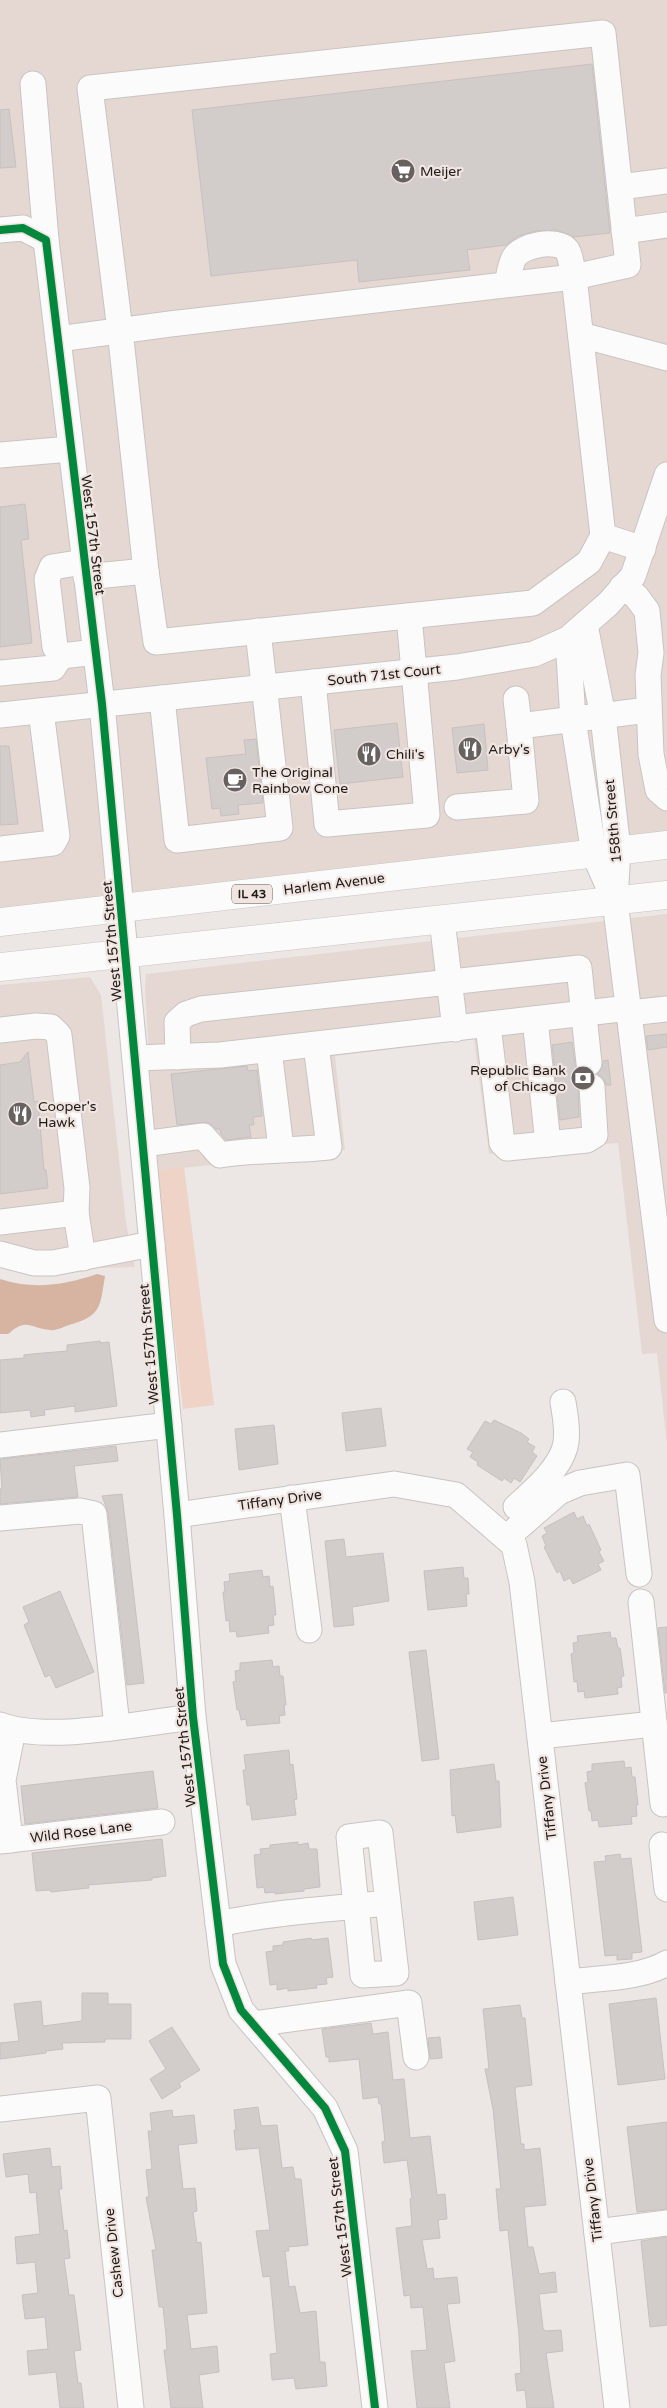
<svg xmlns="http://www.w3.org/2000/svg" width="667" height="2408" font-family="'Varela Round',sans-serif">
<rect width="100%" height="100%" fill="#ece6e4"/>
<g fill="#e5d8d3">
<polygon points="0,0 667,0 667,833 0,910"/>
<polygon points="667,914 667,1445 657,1353 642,1354 618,1143 489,1154 474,1039 335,1056 345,1150 156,1171 145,989 146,974"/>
<polygon points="90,977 101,995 126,1223 135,1267 29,1270 0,1264 0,985"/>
</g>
<polygon fill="#eed3c6" points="184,1167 214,1405 183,1409 156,1171"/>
<path fill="#d7b3a2" d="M97,1274L105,1276C100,1306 102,1316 69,1325C63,1327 56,1331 50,1330C30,1328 27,1317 8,1334H0V1279C33,1290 65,1285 97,1274Z"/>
<g fill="#d2cdcb" stroke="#c6c1c0">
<polygon points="592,64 610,233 574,237 557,230 536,231 518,236 506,245 467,250 470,270 359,282 357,260 211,276 192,110"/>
<polygon points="9,109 16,167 0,168 0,110"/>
<polygon points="25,504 29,539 21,540 32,643 0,647 0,507"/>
<polygon points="397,723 403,777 340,784 334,730"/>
<polygon points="484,724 488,770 457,773 452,728"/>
<polygon points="256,739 263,803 238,805 239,814 221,816 220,808 212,809 206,758 246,754 244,740"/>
<polygon points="0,746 9,746 18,824 0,825"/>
<polygon points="667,1034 667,1047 648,1050 646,1036"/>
<polygon points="572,1042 575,1065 578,1072 583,1076 578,1087 579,1117 560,1120 552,1045"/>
<polygon points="28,1052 34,1102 38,1101 44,1170 46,1170 48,1188 0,1194 0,1065 20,1062"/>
<polygon points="608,1060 611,1085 606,1085 604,1079 598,1074 602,1068 603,1061"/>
<polygon points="247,1066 248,1071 257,1070 262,1116 253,1117 254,1125 249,1125 251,1137 226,1140 221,1134 220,1129 216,1129 208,1122 177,1125 171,1074"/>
<polygon points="100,1341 100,1343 109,1342 117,1406 75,1412 75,1406 44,1410 45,1415 31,1417 30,1410 0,1413 0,1360 24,1358 24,1355 32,1354 67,1351 67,1345"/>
<polygon points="381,1408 386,1446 346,1451 342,1413"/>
<polygon points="494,1420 521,1433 529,1439 527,1442 535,1447 532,1452 537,1456 520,1482 514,1478 511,1483 504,1478 502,1481 477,1465 478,1462 470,1457 473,1452 467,1449 485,1421 491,1424"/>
<polygon points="274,1425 278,1464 239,1470 235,1429"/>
<polygon points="116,1446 118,1461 74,1466 78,1497 0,1504 0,1489 2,1489 0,1459"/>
<polygon points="122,1494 144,1683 127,1685 108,1512 102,1496"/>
<polygon points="574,1512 577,1519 583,1516 587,1526 589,1524 601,1550 599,1552 604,1561 598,1564 601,1570 573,1584 570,1578 564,1581 560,1571 557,1573 544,1547 546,1546 542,1536 547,1533 544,1528"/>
<polygon points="344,1539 346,1557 383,1553 389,1601 352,1607 354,1625 334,1627 325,1541"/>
<polygon points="463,1567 464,1578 468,1578 469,1594 466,1594 467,1606 428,1610 424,1571"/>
<polygon points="262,1570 263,1577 269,1576 270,1587 273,1586 276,1615 273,1615 274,1625 268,1626 269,1633 237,1637 236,1631 230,1632 229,1620 226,1621 223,1592 225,1592 224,1582 230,1581 229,1574"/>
<polygon points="60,1591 94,1672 56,1688 50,1675 45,1677 24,1625 29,1622 23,1607"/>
<polygon points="667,1627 667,1693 665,1693 658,1628"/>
<polygon points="610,1632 611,1638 616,1638 618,1648 620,1648 624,1676 621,1677 622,1687 617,1688 618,1694 585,1698 584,1691 578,1692 577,1681 574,1682 571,1654 574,1653 573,1643 578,1642 577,1636"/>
<polygon points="426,1650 439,1759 422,1761 409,1652"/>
<polygon points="272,1660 273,1667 279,1666 280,1676 283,1676 286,1705 284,1705 285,1715 279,1716 280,1723 247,1726 246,1719 241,1720 239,1710 237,1710 233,1682 236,1681 235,1671 240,1670 240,1663"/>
<polygon points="289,1750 290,1765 293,1764 297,1799 294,1800 296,1815 252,1820 250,1805 247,1805 243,1770 246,1770 244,1755"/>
<polygon points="624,1761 625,1768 631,1767 632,1777 635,1777 638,1805 636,1805 637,1816 631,1817 632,1824 599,1827 598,1820 592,1821 591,1811 589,1811 585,1783 588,1782 587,1772 592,1771 592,1764"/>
<polygon points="494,1764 496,1781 499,1781 501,1827 457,1833 455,1815 452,1816 450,1770"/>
<polygon points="153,1771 158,1808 25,1824 21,1786"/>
<polygon points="162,1839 166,1876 152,1878 152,1880 88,1885 89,1888 51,1892 50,1890 36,1891 32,1853"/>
<polygon points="298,1842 298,1845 308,1843 309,1849 317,1849 320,1887 304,1889 304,1891 275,1894 275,1892 265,1893 264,1887 257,1888 254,1855 261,1854 260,1849 270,1848 270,1845"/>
<polygon points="620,1854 621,1859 631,1858 642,1952 632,1953 632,1959 617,1960 617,1955 605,1956 594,1862 606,1861 605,1856"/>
<polygon points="513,1897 518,1935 478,1940 474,1902"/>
<polygon points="311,1938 312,1940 328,1938 333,1977 326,1978 327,1984 316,1985 317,1988 288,1991 288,1988 277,1990 277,1984 270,1985 266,1952 273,1951 273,1946 283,1945 283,1942"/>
<polygon points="82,1993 108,1993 108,2004 131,2004 131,2039 105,2039 105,2042 62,2043 63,2049 46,2051 46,2053 0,2059 0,2043 19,2041 14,2004 41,2001 43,2026 82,2021"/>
<polygon points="656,1998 665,2079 618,2085 609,2004"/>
<polygon points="520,2005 522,2018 525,2018 532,2085 516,2087 515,2090 521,2144 524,2144 524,2150 540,2148 546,2205 524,2207 528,2247 533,2247 539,2274 555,2272 557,2292 539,2294 543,2328 545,2331 561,2330 563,2351 546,2353 554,2408 527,2408 525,2390 517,2391 515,2374 521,2373 519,2335 508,2230 500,2231 496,2189 501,2189 493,2109 485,2069 489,2069 483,2009"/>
<polygon points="371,2023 373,2034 388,2032 393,2080 404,2079 410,2138 430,2136 437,2195 445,2194 447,2219 438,2220 440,2238 422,2240 427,2269 433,2268 434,2279 457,2277 460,2303 447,2304 455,2361 444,2363 450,2408 417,2408 411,2351 427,2350 423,2307 411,2308 410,2295 404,2296 396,2228 412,2226 410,2199 412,2198 407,2160 384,2163 382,2142 385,2141 381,2104 379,2104 378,2097 363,2099 359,2059 329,2062 329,2057 326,2057 322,2029"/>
<polygon points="172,2027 200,2070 179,2083 181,2087 162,2099 150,2079 166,2069 149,2041"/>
<polygon points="440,2037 442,2058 430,2059 428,2038"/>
<polygon points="258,2107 261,2126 277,2125 282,2168 293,2167 295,2179 301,2179 308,2245 288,2247 289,2251 285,2251 289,2287 295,2286 300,2313 316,2311 320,2362 325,2362 327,2386 296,2389 294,2378 272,2380 270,2354 277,2353 270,2276 263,2277 256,2231 270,2230 259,2148 236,2150 234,2130 236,2130 234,2110"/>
<polygon points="172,2110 173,2117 194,2115 197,2143 178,2145 183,2189 195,2188 197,2211 193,2212 197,2243 201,2242 207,2313 187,2315 191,2349 217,2346 219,2372 199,2375 203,2408 171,2408 164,2350 167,2350 166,2335 163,2307 159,2307 152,2250 156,2250 146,2197 149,2197 146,2170 152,2169 148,2131 152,2131 150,2113"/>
<polygon points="667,2122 667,2209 637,2212 627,2127"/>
<polygon points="50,2148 52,2167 60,2166 62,2189 59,2189 64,2231 67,2230 70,2258 64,2259 69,2295 74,2295 81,2350 74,2351 78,2383 81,2383 84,2408 60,2408 56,2372 29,2375 27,2351 48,2349 45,2317 25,2319 22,2295 38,2293 35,2262 17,2264 15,2237 40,2234 36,2192 30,2193 28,2174 6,2177 3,2154"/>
<polygon points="667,2237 667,2325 650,2327 641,2241"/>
</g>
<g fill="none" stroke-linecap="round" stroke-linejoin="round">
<defs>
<g id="minor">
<polyline points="33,84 46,240 102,704 177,1515 193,1717 223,1964 241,2010 325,2108 345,2151 375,2408"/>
<polyline points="620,187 667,181"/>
<polyline points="0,230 23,228 46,240"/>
<polyline points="624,231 667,225"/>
<polyline points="581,335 667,358"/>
<polyline points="58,339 170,324 574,277 628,265 603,33 90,88 120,330 146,571"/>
<polyline points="0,455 70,449"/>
<polyline points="603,536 643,549"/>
<polyline points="84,562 52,567 47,579 55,647 61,656 96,652"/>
<path d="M86,577L146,571L156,642L533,603L589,562L603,536L574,277C572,269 571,256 567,250C557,238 521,245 514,258C510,265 509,276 507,284"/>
<polyline points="622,587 636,596 647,611 651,653 648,675 651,754 658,790 667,798"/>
<polyline points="585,625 603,716 618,850 615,901 667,1320"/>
<polyline points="568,639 573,720 594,854 614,899"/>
<polyline points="0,673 53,668 61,656"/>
<polyline points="313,682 327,824 427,815 409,616"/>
<polyline points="162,698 177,840 280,828 258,631"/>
<polyline points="516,699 519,726"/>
<polyline points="0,715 457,667 534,654 568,639 608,604 633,576 667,475"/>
<polyline points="457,807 526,801 519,726 648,710"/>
<polyline points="0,849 53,843 57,836 41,711"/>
<polyline points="442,920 455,1029"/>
<polyline points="629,1013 667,1009"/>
<polyline points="535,1019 548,1144"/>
<polyline points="488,1025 502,1143 507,1148 587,1140 595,1135 592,1087"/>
<polyline points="0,1030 36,1026 51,1027 59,1035 77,1188 76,1213"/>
<polyline points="269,1050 281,1148"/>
<polyline points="178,1057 177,1022 186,1014 201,1009 579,968 589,1063"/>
<polyline points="135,1058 220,1055 629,1008"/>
<path d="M143,1144L203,1136L220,1155C258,1149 292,1151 329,1147L316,1045"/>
<polyline points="0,1222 76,1213 83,1258"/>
<polyline points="0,1254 34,1263 53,1263 152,1244"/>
<polyline points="0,1445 169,1425"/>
<polyline points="292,1498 309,1630"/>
<path d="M516,1507C533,1492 563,1466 566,1442C568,1429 565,1415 563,1402"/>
<polyline points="177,1515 394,1484 456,1495 514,1545 522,1582 617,2408"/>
<polyline points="0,1518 80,1511 94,1514 117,1726"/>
<polyline points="506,1538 559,1492 580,1483 627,1475 639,1574"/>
<polyline points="641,1602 663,1804"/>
<path d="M0,1725C46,1743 142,1723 193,1717"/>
<polyline points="540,1736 654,1724"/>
<polyline points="10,1840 3,1780 13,1730"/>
<polyline points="0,1841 162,1822"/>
<polyline points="662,1845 667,1889"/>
<path d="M218,1924C273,1912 332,1909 388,1903L396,1973L363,1975L349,1837L380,1833L388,1903"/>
<path d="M568,1982C599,1978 639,1979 667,1963"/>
<polyline points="253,2024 409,2003 416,2057"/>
<polyline points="0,2109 98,2098 131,2408"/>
<polyline points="597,2232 667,2223"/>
</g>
<g id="major">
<polyline points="0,922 667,845"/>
<polyline points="0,967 667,895"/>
</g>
</defs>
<use href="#minor" stroke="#c8c4c2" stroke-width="27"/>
<use href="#major" stroke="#c8c4c2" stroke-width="29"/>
<use href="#minor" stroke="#fcfbfb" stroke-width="25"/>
<use href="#major" stroke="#fcfbfb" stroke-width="28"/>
<defs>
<polyline id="cycleway" points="0,230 23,228 46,240 102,704 177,1515 193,1717 223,1964 241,2010 325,2108 345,2151 375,2408"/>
</defs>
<use href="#cycleway" stroke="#f0e5e0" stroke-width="11"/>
<use href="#cycleway" stroke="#00873e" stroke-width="8"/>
</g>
<defs>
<symbol id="supermarket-disc" viewBox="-11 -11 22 22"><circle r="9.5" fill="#676260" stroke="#f0e5e0"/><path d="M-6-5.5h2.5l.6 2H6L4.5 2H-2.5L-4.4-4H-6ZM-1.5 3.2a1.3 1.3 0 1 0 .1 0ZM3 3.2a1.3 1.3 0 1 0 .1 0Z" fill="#fff"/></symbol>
<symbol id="restaurant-disc" viewBox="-11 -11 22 22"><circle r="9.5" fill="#676260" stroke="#f0e5e0"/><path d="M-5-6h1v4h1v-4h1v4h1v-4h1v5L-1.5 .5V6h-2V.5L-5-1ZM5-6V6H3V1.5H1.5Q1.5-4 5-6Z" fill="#fff"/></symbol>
<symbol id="cafe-disc" viewBox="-11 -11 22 22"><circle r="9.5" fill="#676260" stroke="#f0e5e0"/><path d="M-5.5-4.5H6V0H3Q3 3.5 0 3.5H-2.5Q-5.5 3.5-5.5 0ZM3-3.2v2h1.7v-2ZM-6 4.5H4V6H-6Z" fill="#fff"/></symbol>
<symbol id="bank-disc" viewBox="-11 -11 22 22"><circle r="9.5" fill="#676260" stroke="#f0e5e0"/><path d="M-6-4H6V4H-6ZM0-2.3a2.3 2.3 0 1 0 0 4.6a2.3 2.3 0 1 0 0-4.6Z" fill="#fff"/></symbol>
</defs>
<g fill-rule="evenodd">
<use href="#supermarket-disc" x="389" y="157" width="28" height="28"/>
<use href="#restaurant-disc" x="456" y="735" width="28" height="28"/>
<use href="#restaurant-disc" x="355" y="740" width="28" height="28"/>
<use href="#cafe-disc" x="221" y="766" width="28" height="28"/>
<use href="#bank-disc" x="569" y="1064" width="28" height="28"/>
<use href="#restaurant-disc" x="6" y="1100" width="28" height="28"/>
</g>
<g text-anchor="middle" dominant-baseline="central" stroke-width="4.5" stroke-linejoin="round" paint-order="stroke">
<rect fill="#f0e5e0" stroke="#5e5855" stroke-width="1" x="232" y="884.5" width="40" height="19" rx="4"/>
<g font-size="12" font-weight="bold" fill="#1f1b19">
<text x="252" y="894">IL 43</text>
</g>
<g font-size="14" fill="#1f1b19" stroke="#f0e5e0" text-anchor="start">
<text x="420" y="171">Meijer</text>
<text x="488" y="749">Arby's</text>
<text x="386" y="754">Chili's</text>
<text x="252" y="772">The Original<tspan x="252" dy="16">Rainbow Cone</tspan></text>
<text x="566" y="1070" text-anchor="end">Republic Bank<tspan x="566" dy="16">of Chicago</tspan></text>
<text x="38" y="1106">Cooper's<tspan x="38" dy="16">Hawk</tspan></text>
</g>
<g font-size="14" fill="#1f1b19" stroke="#f0e5e0">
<text transform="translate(93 535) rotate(83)">West 157th Street</text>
<text transform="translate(384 675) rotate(-6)">South 71st Court</text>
<text transform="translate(613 821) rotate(-95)">158th Street</text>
<text transform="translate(334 884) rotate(-7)">Harlem Avenue</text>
<text transform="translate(112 941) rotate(-95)">West 157th Street</text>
<text transform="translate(149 1344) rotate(-95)">West 157th Street</text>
<text transform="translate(280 1500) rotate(-8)">Tiffany Drive</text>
<text transform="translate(185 1747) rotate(-96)">West 157th Street</text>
<text transform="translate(547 1798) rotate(-97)">Tiffany Drive</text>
<text transform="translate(81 1832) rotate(-7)">Wild Rose Lane</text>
<text transform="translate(593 2200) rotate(-97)">Tiffany Drive</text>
<text transform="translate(340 2217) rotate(-97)">West 157th Street</text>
<text transform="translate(114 2253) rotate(-96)">Cashew Drive</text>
</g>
</g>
</svg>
